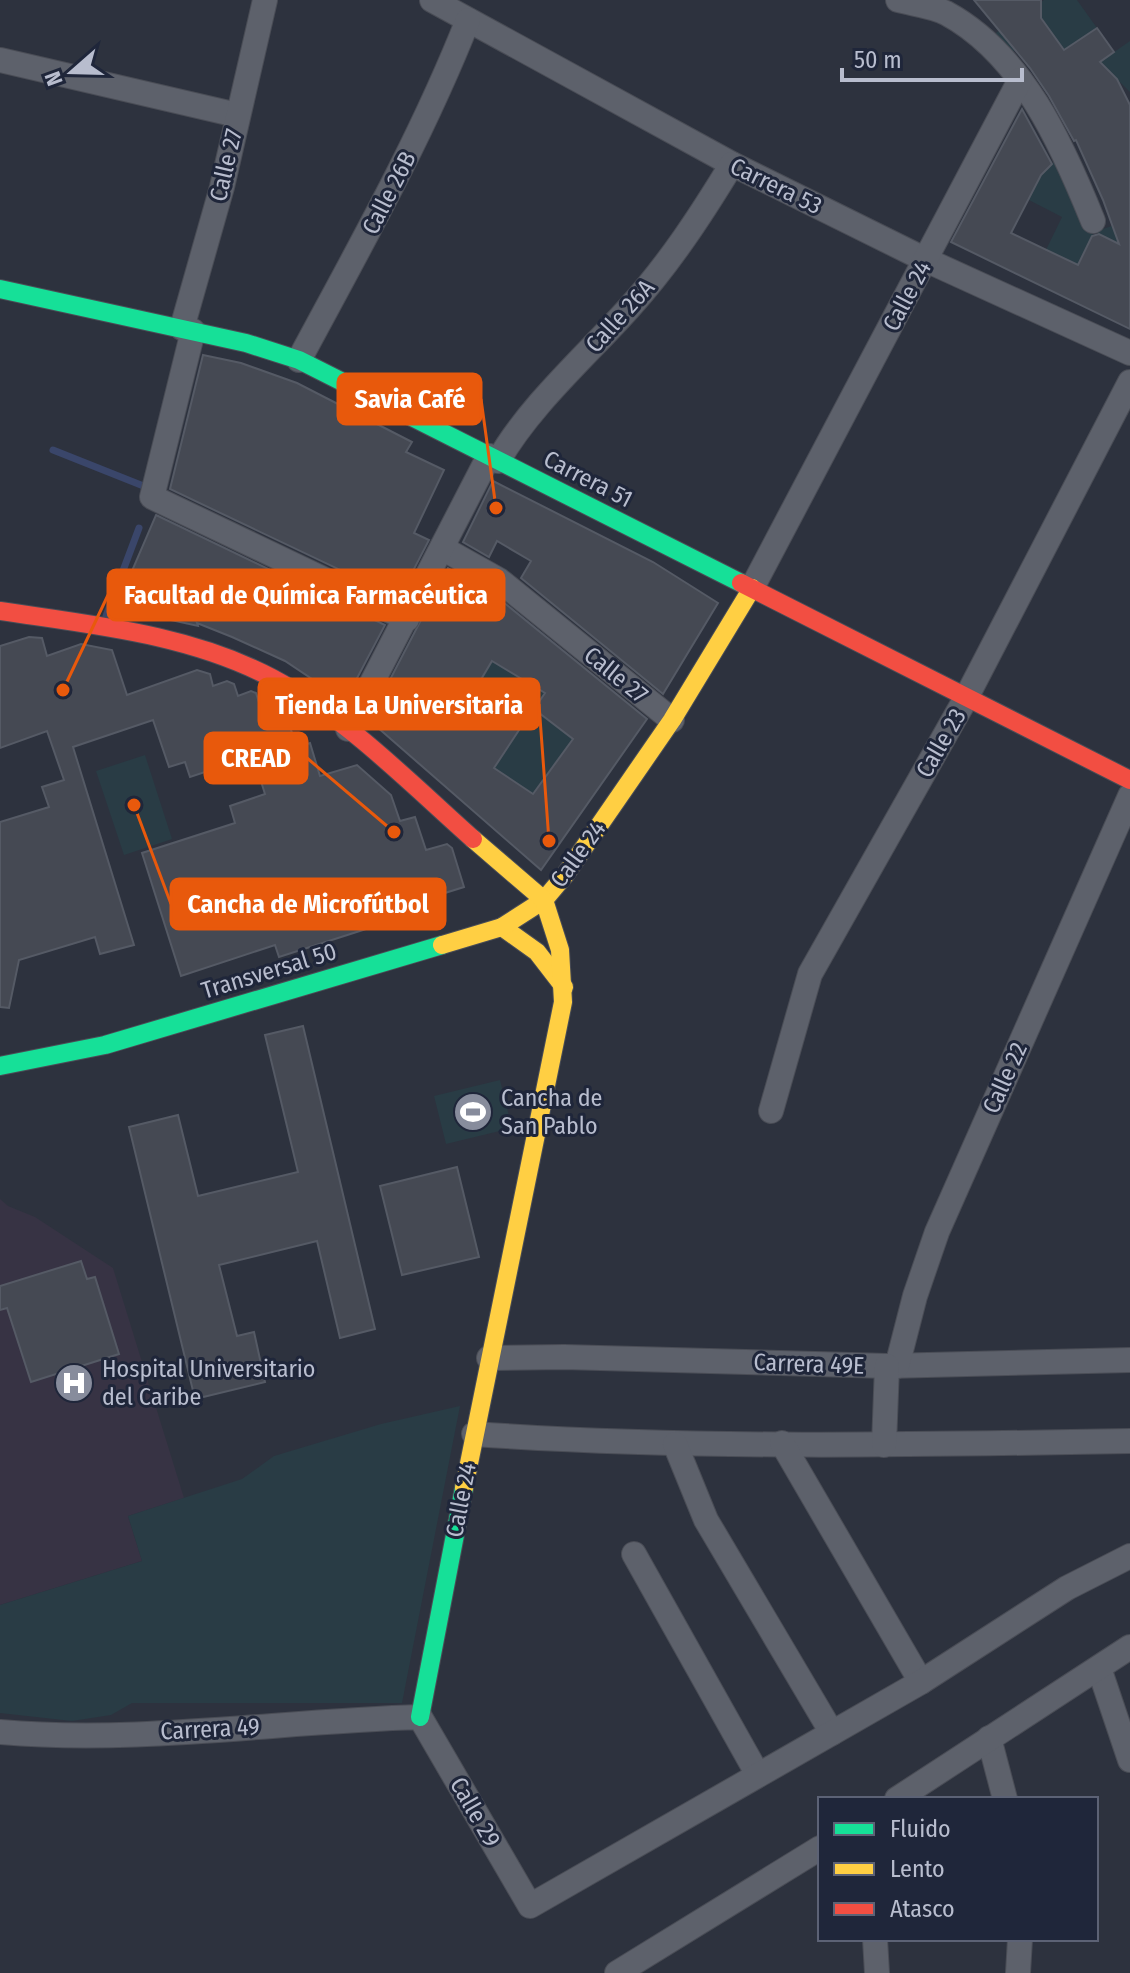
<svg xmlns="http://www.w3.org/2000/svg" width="1130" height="1973" font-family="'Fira Sans Condensed',sans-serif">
<rect width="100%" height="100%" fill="#2d323e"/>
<polygon fill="#373344" points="0,1199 8,1206 35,1217 113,1268 184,1498 128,1516 142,1561 0,1605"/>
<g fill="#293c45">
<polygon points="1044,0 1077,0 1097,28 1064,50 1047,27 1008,55 993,35"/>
<polygon points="1130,41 1130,92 1100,62"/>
<polygon points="1054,162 1074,205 1094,232 1130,220 1124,246 1094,232 1078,265 1046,250 1062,217 1027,199 1041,175"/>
<polygon points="492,661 545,693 534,709 573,739 533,794 493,768 523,725 473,693"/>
<polygon points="145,755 172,839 124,855 96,771"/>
<polygon points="500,1080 512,1128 446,1144 434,1096"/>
<polygon points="460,1406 402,1703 132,1703 111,1715 72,1721 0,1713 0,1605 142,1561 128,1516 242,1479 274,1456 381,1424"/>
</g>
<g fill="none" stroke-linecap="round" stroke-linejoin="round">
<g stroke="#3a466a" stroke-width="7">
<polyline points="53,450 151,489"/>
<polyline points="106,616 139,528"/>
</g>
</g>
<g fill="#454953" stroke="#555a65" stroke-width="2" fill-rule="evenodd">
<polygon points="974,0 1041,0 1041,18 1064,50 1097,28 1114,52 1100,62 1117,79 1130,105 1130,329 951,242 1022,109 1052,164 1041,175 1011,233 1078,265 1092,236 1099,234 1119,244 1103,200 1076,140 1074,141 1049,96 1030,68"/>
<polygon points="203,355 241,363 297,383 412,442 406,452 444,470 414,533 429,540 399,598 170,489"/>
<polygon points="493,481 653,562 718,603 663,694 521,578 531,561 497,541 489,557 463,542"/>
<polygon points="156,515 385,625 345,701 285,661 232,637 197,623 198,626 116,608"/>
<path d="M448,568L491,592L647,719L541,870L369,720ZM492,661L545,693L534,709L573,739L533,794L494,768L523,724L473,693Z"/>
<polygon points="29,637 42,638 47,656 81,644 112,650 127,695 197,670 210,674 213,686 227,681 234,684 238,696 251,691 256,693 261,709 275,704 284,710 297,747 310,743 320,776 357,765 391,795 400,821 415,817 426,850 447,844 452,848 464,887 394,909 397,919 279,957 275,945 181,976 142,853 235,823 230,806 265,794 253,756 190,777 185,762 169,767 153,720 73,747 134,945 100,954 95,937 19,960 9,1008 0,1007 0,822 49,807 42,787 64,780 47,731 0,748 0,646"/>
<polygon points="303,1026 375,1329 340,1338 317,1241 219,1265 237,1336 254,1332 265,1382 195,1399 129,1127 178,1115 198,1196 298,1172 265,1035"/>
<polygon points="457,1167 479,1257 402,1275 380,1186"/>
<polygon points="81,1261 87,1279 95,1277 119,1354 31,1382 7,1308 0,1310 0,1286"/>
</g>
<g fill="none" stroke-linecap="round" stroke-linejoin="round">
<defs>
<g id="street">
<polyline points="432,0 732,164 926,260 1130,353"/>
<path d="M898,0C913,4 932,6 946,13C1022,54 1062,144 1093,221"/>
<polyline points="0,60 237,115"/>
<polyline points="182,328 222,187 265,0"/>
<polyline points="193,331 152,497 407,619"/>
<path d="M299,360C359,248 421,139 468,20"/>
<path d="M498,461C529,406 587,355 629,308C669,264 701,215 732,164"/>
<polyline points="442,548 499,580 672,720"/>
<polyline points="752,588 1020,80"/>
<polyline points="348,729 489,456"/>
<polyline points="771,1111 810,974 966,698 1130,382"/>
<polyline points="489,1358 564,1357 887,1366 1130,1360"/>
<polyline points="897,1366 915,1296 937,1232 1130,796"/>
<path d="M474,1434C692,1449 911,1445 1130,1441"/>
<polyline points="782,1443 921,1682"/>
<polyline points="675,1444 706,1520 832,1733"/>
<polyline points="884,1445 887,1366"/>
<polyline points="634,1554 758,1775"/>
<polyline points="1099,1668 1130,1760"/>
<path d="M0,1732C140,1744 280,1721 420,1717L530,1906L921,1682L1067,1588L1130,1556"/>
<polyline points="989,1738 1005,1799"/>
<polyline points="897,1799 1130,1647"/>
<polyline points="875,1939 877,1973"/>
<polyline points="617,1973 820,1848"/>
<polyline points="1018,1973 1020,1939"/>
</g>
<g id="fast">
<polyline points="0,289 246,343 299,360 741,583"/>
<polyline points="0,1066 105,1045 442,945"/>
<polyline points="420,1717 464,1488"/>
</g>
<g id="slow">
<polyline points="502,927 537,952 564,987"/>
<polyline points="442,945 502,927 544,900 565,875 672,720 752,588"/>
<polyline points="464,1488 563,1002 560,950 544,900 473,839"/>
</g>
<g id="jam">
<polyline points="741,583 1130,780"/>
<path d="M0,611C92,625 189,634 272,678C347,718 410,783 473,839"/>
</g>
</defs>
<use href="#street" stroke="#4a4d56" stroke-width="26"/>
<use href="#fast" stroke="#4a4d56" stroke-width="20"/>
<use href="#slow" stroke="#4a4d56" stroke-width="20"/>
<use href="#jam" stroke="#4a4d56" stroke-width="20"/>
<use href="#street" stroke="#5d616b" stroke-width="24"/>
<use href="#fast" stroke="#16e098" stroke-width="18"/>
<use href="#slow" stroke="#ffcf43" stroke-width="18"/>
<use href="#jam" stroke="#f24e42" stroke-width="18"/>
</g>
<defs>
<symbol id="stadium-disc" viewBox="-11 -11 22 22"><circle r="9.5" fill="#878c9c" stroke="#1f263a"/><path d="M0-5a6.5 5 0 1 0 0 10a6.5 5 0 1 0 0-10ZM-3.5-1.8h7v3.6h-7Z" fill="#fff"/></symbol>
<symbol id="hospital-disc" viewBox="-11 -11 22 22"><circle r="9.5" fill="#878c9c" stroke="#1f263a"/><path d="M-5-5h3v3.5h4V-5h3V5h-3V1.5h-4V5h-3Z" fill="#fff"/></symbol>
</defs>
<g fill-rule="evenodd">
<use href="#stadium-disc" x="451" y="1090" width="44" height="44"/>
<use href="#hospital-disc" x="52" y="1361" width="44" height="44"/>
</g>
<g text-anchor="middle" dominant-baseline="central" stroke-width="6" stroke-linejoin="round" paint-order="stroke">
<g font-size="24" fill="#b8bdce" stroke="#1f263a">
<text transform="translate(226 165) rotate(-77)">Calle 27</text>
<text transform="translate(776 186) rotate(26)">Carrera 53</text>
<text transform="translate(389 193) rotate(-63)">Calle 26B</text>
<text transform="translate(907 296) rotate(-62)">Calle 24</text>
<text transform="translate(620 316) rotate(-48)">Calle 26A</text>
<text transform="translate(588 479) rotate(27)">Carrera 51</text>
<text transform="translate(616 675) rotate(39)">Calle 27</text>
<text transform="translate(941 743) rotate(-60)">Calle 23</text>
<text transform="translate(578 854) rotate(-54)">Calle 24</text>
<text transform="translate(269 971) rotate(-17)">Transversal 50</text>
<text transform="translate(1005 1078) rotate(-66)">Calle 22</text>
<text transform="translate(809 1364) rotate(2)">Carrera 49E</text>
<text transform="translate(461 1500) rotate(-79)">Calle 24</text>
<text transform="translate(210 1729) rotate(-3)">Carrera 49</text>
<text transform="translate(475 1812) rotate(60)">Calle 29</text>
</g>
<g font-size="24" fill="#b8bdce" stroke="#1f263a" text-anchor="start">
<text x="501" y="1098">Cancha de<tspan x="501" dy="28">San Pablo</tspan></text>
<text x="102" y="1369">Hospital Universitario<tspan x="102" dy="28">del Caribe</tspan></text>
</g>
</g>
<path fill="none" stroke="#e8590c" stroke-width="3" d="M496 508L481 399M63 690L108 595M549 841L539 704M394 832L307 758M134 805L171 904"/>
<g fill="#e8590c" stroke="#1f263a" stroke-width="3">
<circle cx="496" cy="508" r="8"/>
<circle cx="63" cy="690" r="8"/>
<circle cx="549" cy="841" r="8"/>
<circle cx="394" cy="832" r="8"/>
<circle cx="134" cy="805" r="8"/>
</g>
<g fill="#e8590c" stroke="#e8590c" stroke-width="3">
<rect x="338" y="374" width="143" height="50" rx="8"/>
<rect x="108" y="570" width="396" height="50" rx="8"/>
<rect x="259" y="679" width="280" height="50" rx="8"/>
<rect x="205" y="733" width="102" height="50" rx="8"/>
<rect x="171" y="879" width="274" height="50" rx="8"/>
</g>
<g font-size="26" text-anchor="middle" font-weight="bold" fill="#fff">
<text x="410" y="408">Savia Café</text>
<text x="306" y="604">Facultad de Química Farmacéutica</text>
<text x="399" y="714">Tienda La Universitaria</text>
<text x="256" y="767">CREAD</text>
<text x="308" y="913">Cancha de Microfútbol</text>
</g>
<rect x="818" y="1797" width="280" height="144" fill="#1f263a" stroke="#5c6275" stroke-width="2"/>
<rect x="834" y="1823" width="40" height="12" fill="#16e098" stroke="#5c6275" stroke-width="2"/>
<text x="890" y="1837" font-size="24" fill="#b8bdce">Fluido</text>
<rect x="834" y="1863" width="40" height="12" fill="#ffcf43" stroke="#5c6275" stroke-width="2"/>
<text x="890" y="1877" font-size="24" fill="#b8bdce">Lento</text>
<rect x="834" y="1903" width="40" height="12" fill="#f24e42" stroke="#5c6275" stroke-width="2"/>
<text x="890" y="1917" font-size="24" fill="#b8bdce">Atasco</text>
<g transform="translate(72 72) rotate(250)" stroke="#1f263a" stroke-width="6" paint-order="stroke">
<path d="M0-6L14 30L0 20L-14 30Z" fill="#b8bdce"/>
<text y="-12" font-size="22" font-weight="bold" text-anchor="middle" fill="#b8bdce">N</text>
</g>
<path d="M842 68v12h180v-12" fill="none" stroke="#b8bdce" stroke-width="4"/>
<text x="854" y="68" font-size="24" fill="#b8bdce" stroke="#1f263a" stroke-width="6" paint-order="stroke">50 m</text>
</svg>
